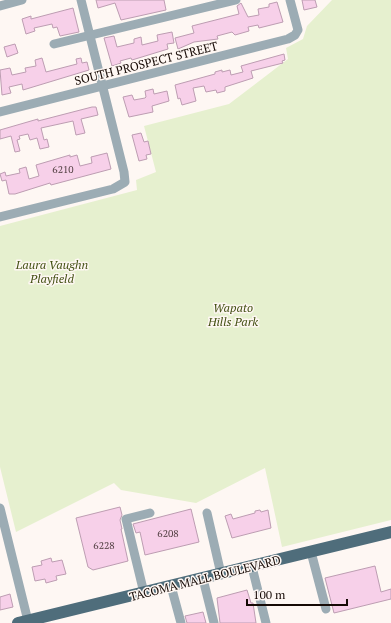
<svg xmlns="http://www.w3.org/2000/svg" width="391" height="623" font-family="'PT Serif',serif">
<rect width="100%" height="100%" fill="#fef7f3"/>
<polygon fill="#e6f0cf" points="332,0 391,0 391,520 282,547 265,468 196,503 121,490 114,483 16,532 0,467 0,226 137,190 136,180 156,172 144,126 229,104 288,59 286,48 303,39 307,26"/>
<g fill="#f7d0e9" stroke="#bd9db2">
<polygon points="96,0 164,0 166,10 121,20 115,3 98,8"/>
<polygon points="302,0 315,0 317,7 304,10"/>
<polygon points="277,2 283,22 259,28 258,25 248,27 249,31 235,35 232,32 217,36 218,39 194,42 178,49 175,38 194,33 192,26 239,14 237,6 241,3 248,17 259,15 258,9 269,7 269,4"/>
<polygon points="73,8 79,32 60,36 57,27 53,28 52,24 34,28 35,31 26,34 22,19 31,16 31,19"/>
<polygon points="172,32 174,43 167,44 168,49 132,60 131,58 120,61 121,63 112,66 104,38 114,36 117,47 134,43 134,39 141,37 142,45 158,41 157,35"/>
<polygon points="15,44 18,53 7,57 4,47"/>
<polygon points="284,54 285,60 282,61 283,63 251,71 253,78 225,87 225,91 217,93 216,90 206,92 204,86 193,88 196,101 182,105 180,98 178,99 175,85 215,74 215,72 222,70 222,72 230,70 231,75 243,72 241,66"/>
<polygon points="42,58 46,72 77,64 76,59 81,58 82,63 87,62 89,70 23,90 22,84 9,87 11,93 2,95 0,70 10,68 12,75 26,72 25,68 36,66 35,60"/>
<polygon points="153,89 154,94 167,91 169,101 152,106 153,112 129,117 123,97 132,95 134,100 145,98 146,97 145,91"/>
<polygon points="92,107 96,107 98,115 81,119 85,133 76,135 73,121 41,128 44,140 47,139 49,147 40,149 37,138 30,140 28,134 19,136 20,139 17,140 20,151 15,152 11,136 0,139 0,130 31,121 38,119 38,121"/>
<polygon points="141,133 144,142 148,141 151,154 146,155 147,159 139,161 132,135"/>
<polygon points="107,153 111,169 51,185 50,183 15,194 9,194 6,180 2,181 0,174 5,172 6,176 20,173 19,169 26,167 29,179 39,176 36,165 70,155 70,157 77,155 80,166 92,163 91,157"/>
<polygon points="120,507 122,515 120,520 122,529 121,529 128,561 93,570 88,567 76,518"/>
<polygon points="191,509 199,542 145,555 140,532 136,533 133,524"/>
<polygon points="260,510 261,512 268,510 271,528 232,538 225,516 231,514 233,519 255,513 255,511"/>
<polygon points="51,558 52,562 62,560 66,574 56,576 57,580 46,583 45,579 35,581 32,567 42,565 41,561"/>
<polygon points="375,566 381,592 391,589 391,599 334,613 325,578"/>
<polygon points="247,590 251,603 253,603 256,623 220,623 217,598"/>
<polygon points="10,594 13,607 0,610 0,597"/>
<polygon points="203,612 206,623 187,623 185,616"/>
</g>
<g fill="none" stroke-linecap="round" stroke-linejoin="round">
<g stroke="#9cacb4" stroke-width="9">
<polyline points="0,6 22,0"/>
<polyline points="54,44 236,0"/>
<polyline points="0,112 288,39 295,35 298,30 290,0"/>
<polyline points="0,217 113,189 125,182 124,172 81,0"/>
<polyline points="0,508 28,621"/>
<polyline points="207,513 221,574"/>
<polyline points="311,552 326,609"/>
<polyline points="252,567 266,623"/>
<polyline points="203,579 214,623"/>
<polyline points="171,586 181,623"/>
<polyline points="144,593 126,519 150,513"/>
</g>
<polyline stroke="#4f6d7b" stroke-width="12" points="18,623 391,532"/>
</g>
<g text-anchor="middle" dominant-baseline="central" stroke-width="3" stroke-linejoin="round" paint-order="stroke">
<g font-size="10" fill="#4e3c3e">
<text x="63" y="169">6210</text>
<text x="168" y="533">6208</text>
<text x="104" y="545">6228</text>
</g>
<g font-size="12" fill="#160a05" stroke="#fef7f3">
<text transform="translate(146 63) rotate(-14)">SOUTH PROSPECT STREET</text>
<text transform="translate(205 578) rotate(-14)">TACOMA MALL BOULEVARD</text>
</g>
<g font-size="12" font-style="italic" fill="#445114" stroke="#fef7f3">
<text x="52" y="264">Laura Vaughn<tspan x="52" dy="14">Playfield</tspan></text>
<text x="233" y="307">Wapato<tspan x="233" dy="14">Hills Park</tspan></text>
</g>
</g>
<path d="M247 599v6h100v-6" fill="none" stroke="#160a05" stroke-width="2"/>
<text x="253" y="599" font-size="12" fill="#160a05" stroke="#fef7f3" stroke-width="3" paint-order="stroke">100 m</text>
</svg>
